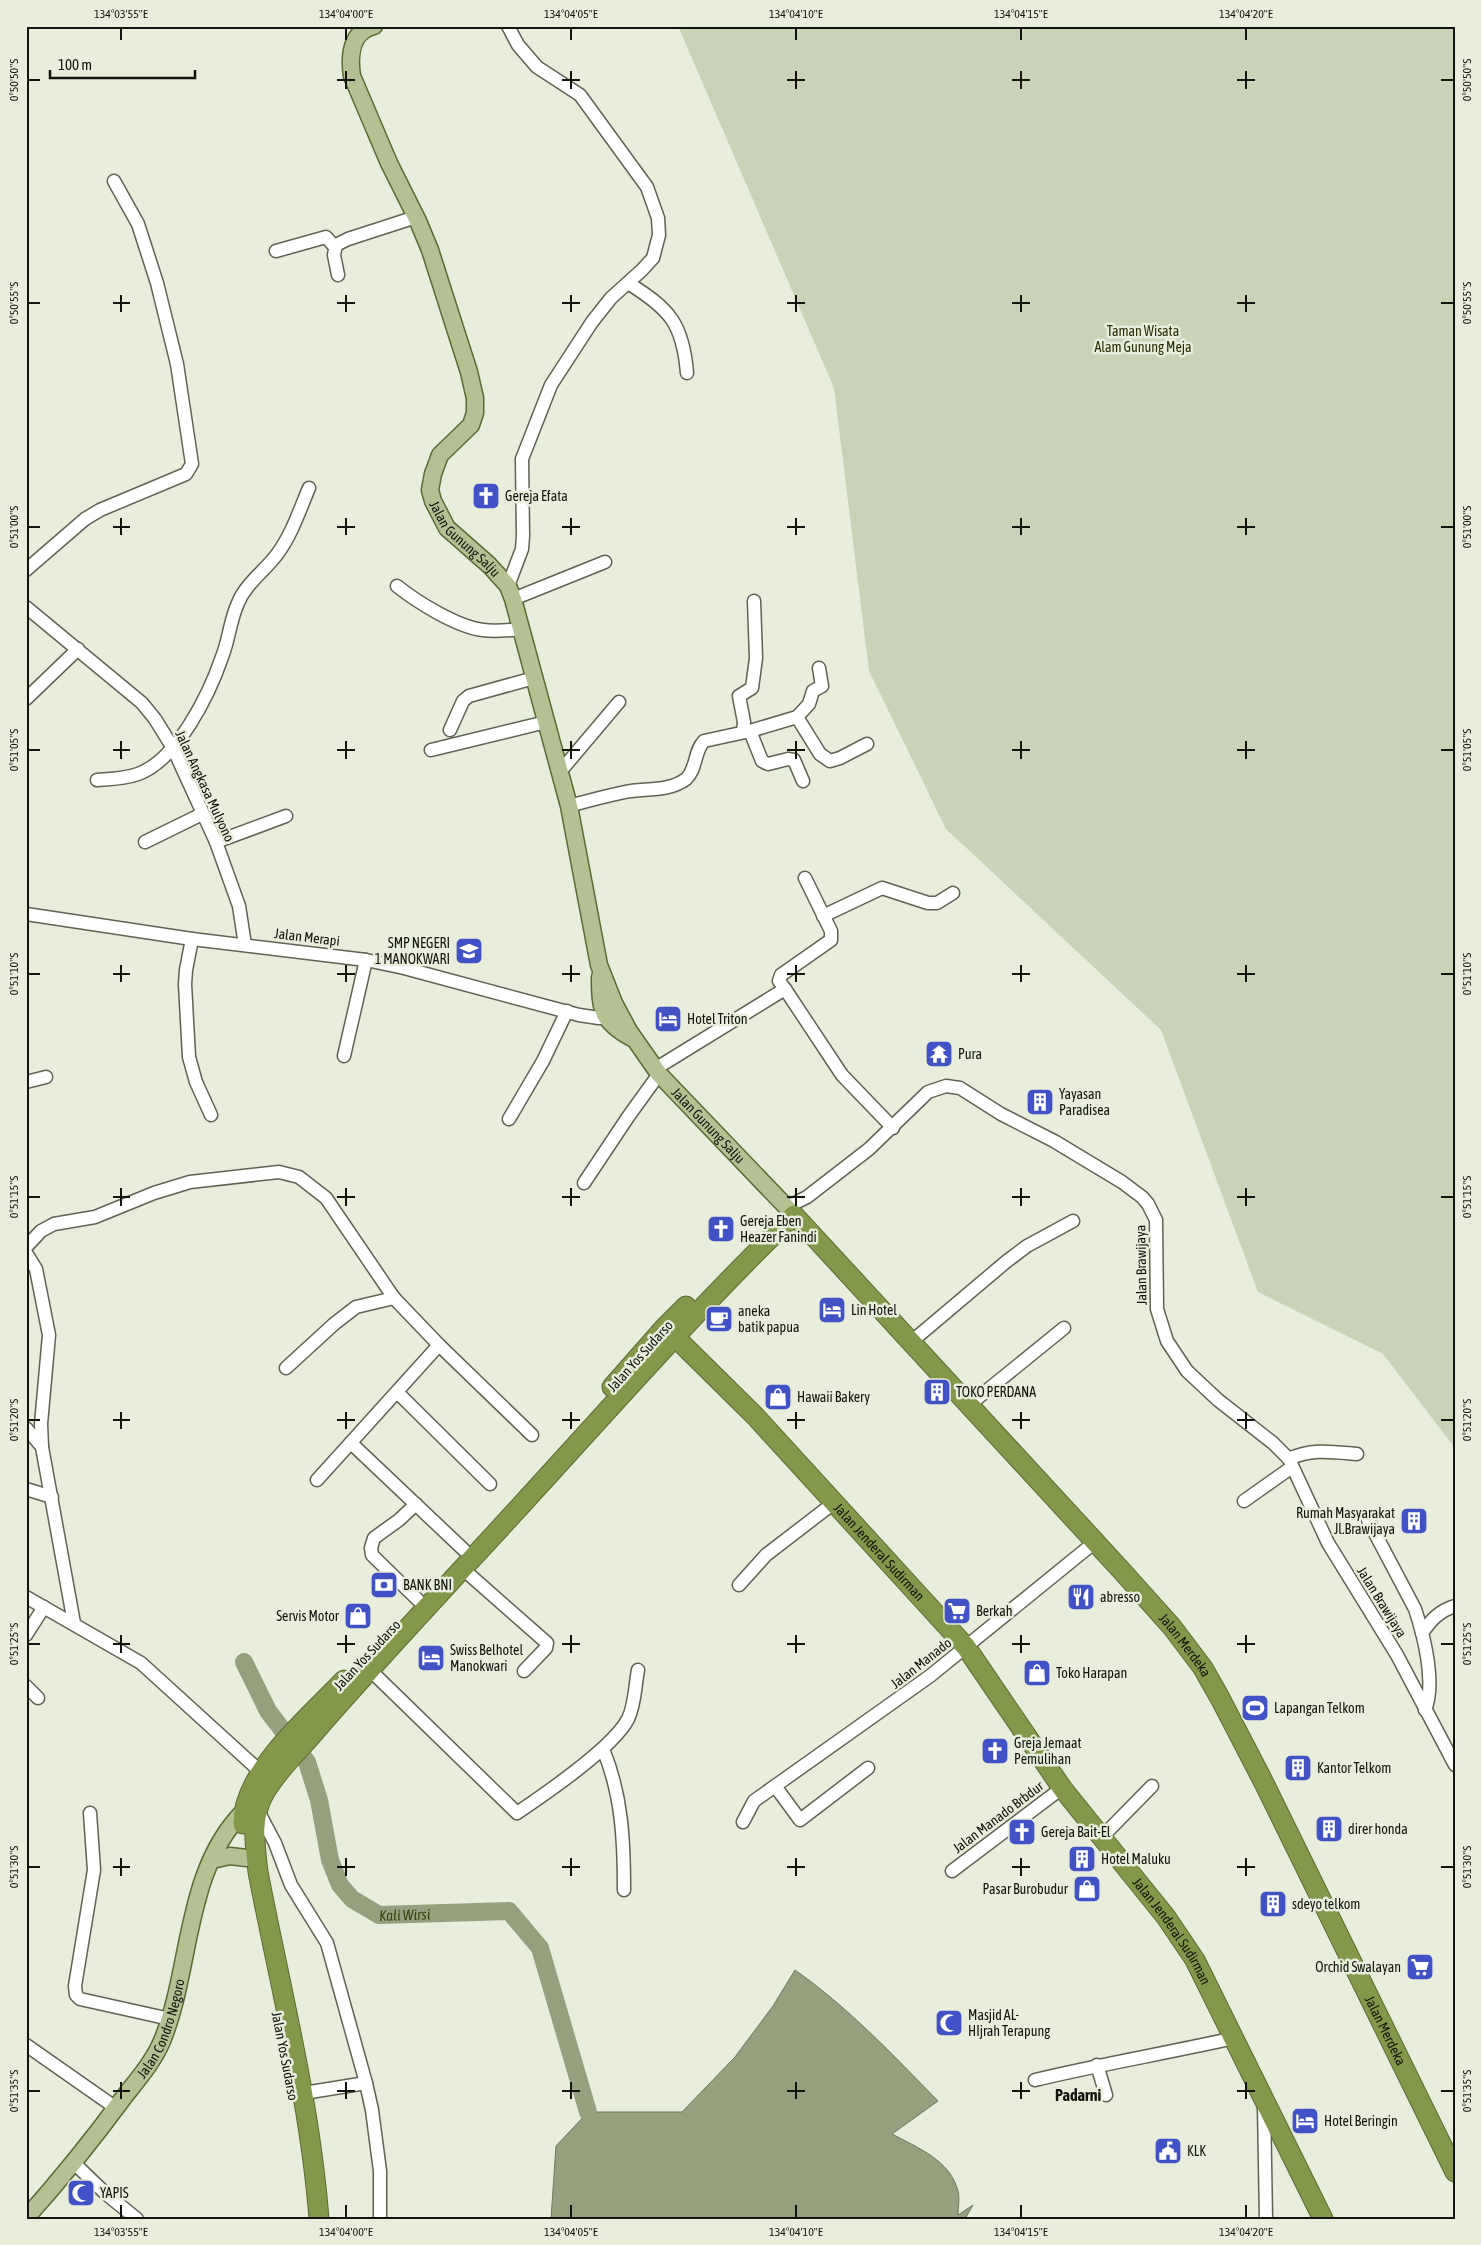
<svg xmlns="http://www.w3.org/2000/svg" width="1481" height="2245" font-family="'Asap Condensed',sans-serif">
<rect width="100%" height="100%" fill="#e8eedb"/>
<polygon fill="#dbe3ca" points="1091,1874 1102,1889 1084,1903 1073,1888"/>
<polygon fill="#cad3b7" points="678,26 1455,26 1455,1448 1383,1354 1258,1292 1161,1030 946,829 869,671 834,388"/>
<path fill="#96a07e" stroke="#6e765c" d="M795,1970C848,2007 893,2055 938,2101L892,2134C918,2148 950,2160 958,2191C960,2198 958,2208 958,2215L973,2205L965,2219H551L556,2146L588,2112H682L735,2057L773,2006Z"/>
<g fill="none" stroke-linecap="round" stroke-linejoin="round">
<path stroke="#96a07e" stroke-width="18" id="s1" d="M244,1662L268,1711L307,1762L319,1800L330,1860L340,1885L352,1899L379,1915L509,1911L540,1948L588,2112"/>
<defs>
<g id="minor">
<polyline points="276,251 326,237 335,247"/>
<polyline points="338,275 334,255 336,245 348,239 416,217"/>
<path d="M628,283C670,309 683,324 687,373"/>
<polyline points="26,570 85,519 100,510 186,474 192,464 177,364 157,283 138,224 114,181"/>
<path d="M397,586C417,602 457,627 483,630C496,632 509,630 522,629"/>
<polyline points="508,586 522,549 523,536 522,459 551,385 592,322 611,298 642,270 653,258 659,235 658,218 647,187 580,95 537,67 518,45 508,26"/>
<polyline points="513,599 605,562"/>
<polyline points="26,607 142,703 155,719 173,748 216,842 239,906 245,945"/>
<polyline points="26,699 78,649"/>
<polyline points="797,717 820,754 830,761 840,758 867,744"/>
<polyline points="450,730 463,701 469,696 534,678"/>
<polyline points="750,731 762,761 768,764 788,759 794,760 803,781"/>
<polyline points="743,732 744,722 739,696 752,688 756,658 754,601"/>
<polyline points="431,750 546,722"/>
<polyline points="559,773 619,702"/>
<path d="M97,780C111,779 124,779 138,774C177,760 209,695 222,657C229,640 230,620 238,603C246,583 266,570 278,553C292,534 300,509 309,488"/>
<path d="M569,806C587,801 606,796 625,792C644,788 669,792 686,779C697,769 694,751 704,741L750,731L797,717L809,704L813,691L822,686L819,668"/>
<polyline points="145,842 202,814"/>
<polyline points="216,842 286,816"/>
<polyline points="26,914 192,939 366,960 404,968 579,1015 599,1018 613,1017"/>
<polyline points="823,916 882,888 928,903 937,903 953,893"/>
<polyline points="192,939 186,970 185,984 189,1057 196,1082 211,1115"/>
<polyline points="785,989 842,1075 893,1128"/>
<polyline points="344,1056 366,960"/>
<polyline points="655,1069 785,989 779,981 781,975 831,940 831,931 805,878"/>
<polyline points="26,1082 46,1077"/>
<polyline points="509,1119 543,1061 567,1011"/>
<polyline points="584,1183 628,1117 659,1074"/>
<polyline points="787,1207 807,1197 869,1149 928,1092 946,1086 960,1088 1001,1114 1054,1141 1122,1182 1142,1197 1148,1204 1156,1220 1157,1309 1167,1341 1187,1371 1218,1400 1273,1443 1289,1459 1328,1543 1397,1655 1455,1765"/>
<polyline points="26,1247 41,1231 54,1224 95,1217 154,1193 190,1182 279,1172 299,1177 326,1198 394,1298 439,1345 532,1435"/>
<polyline points="26,1253 36,1269 49,1335 41,1424 42,1447 74,1623"/>
<polyline points="911,1342 1007,1261 1027,1246 1073,1221"/>
<polyline points="286,1368 334,1324 356,1307 394,1298"/>
<polyline points="397,1392 490,1484"/>
<polyline points="969,1405 1064,1328"/>
<polyline points="26,1428 42,1447"/>
<polyline points="351,1443 464,1550"/>
<path d="M1289,1459C1311,1448 1334,1452 1357,1454"/>
<polyline points="317,1480 439,1345"/>
<polyline points="26,1489 52,1497"/>
<polyline points="1244,1501 1292,1467"/>
<polyline points="416,1504 399,1520 374,1538 371,1548 372,1555 418,1600"/>
<path d="M1368,1520L1415,1609C1424,1636 1436,1683 1425,1710"/>
<polyline points="463,1569 547,1643 546,1648 524,1671"/>
<polyline points="739,1585 766,1555 835,1502"/>
<polyline points="26,1597 141,1663 262,1773"/>
<path d="M1422,1633C1431,1620 1439,1611 1455,1606"/>
<polyline points="26,1635 44,1607"/>
<path d="M369,1669L517,1813C545,1794 613,1748 628,1719C635,1705 635,1686 638,1670"/>
<polyline points="26,1686 38,1698"/>
<path d="M603,1749C622,1795 624,1840 624,1890"/>
<polyline points="868,1768 800,1820 775,1786 930,1676 1095,1542"/>
<polyline points="257,1809 275,1843 291,1885 327,1943 366,2083 372,2110 380,2171 380,2219"/>
<polyline points="90,1813 94,1870 75,1986 76,1995 80,1999 170,2019"/>
<polyline points="743,1822 754,1801 775,1786"/>
<polyline points="1101,1838 1152,1786"/>
<polyline points="952,1871 1062,1788"/>
<polyline points="26,2045 116,2108"/>
<polyline points="1097,2065 1106,2095"/>
<path d="M1035,2080C1101,2064 1168,2053 1234,2038"/>
<polyline points="304,2093 366,2083"/>
<polyline points="1264,2106 1266,2219"/>
<polyline points="74,2163 105,2193 137,2219"/>
</g>
<g id="major">
<path id="s2" d="M374,26C351,31 349,56 352,76L389,163L418,221L430,250L469,372L475,398V413L471,425L440,455L433,474L430,490L433,501L447,528L489,565L508,586L513,599L569,806L599,965L614,1003L629,1031L659,1074L794,1215"/>
<path d="M600,977C600,1010 602,1022 632,1038"/>
<polyline points="212,1860 230,1856 247,1858"/>
<path id="s3" d="M26,2218C61,2179 93,2139 124,2097C138,2079 153,2062 162,2041C192,1968 184,1872 243,1812"/>
</g>
<g id="highway">
<path id="s4" d="M674,1336L755,1416L966,1647L1062,1788L1166,1917L1195,1960L1323,2219"/>
<polyline points="612,1387 664,1328 686,1306"/>
<path d="M243,1824C243,1771 309,1717 344,1680"/>
<path id="s5" d="M319,2219C310,2101 280,1987 258,1872C255,1844 250,1817 265,1792C280,1767 300,1750 318,1728C366,1673 415,1620 464,1567C574,1450 678,1327 794,1215L1121,1570L1172,1627L1203,1668L1221,1700L1264,1783L1455,2172"/>
</g>
</defs>
<use href="#minor" stroke="#5e6353" stroke-width="15"/>
<use href="#major" stroke="#5c6a35" stroke-width="19"/>
<use href="#highway" stroke="#5c6a35" stroke-width="21"/>
<use href="#minor" stroke="#fff" stroke-width="12"/>
<use href="#major" stroke="#b5c193" stroke-width="16"/>
<use href="#highway" stroke="#84984b" stroke-width="19"/>
</g>
<path fill="none" stroke="#12140d" stroke-width="2" d="M121,28V40M346,28V40M571,28V40M796,28V40M1021,28V40M1246,28V40M346,71V89M571,71V89M796,71V89M1021,71V89M1246,71V89M28,80H40M337,80H355M562,80H580M787,80H805M1012,80H1030M1237,80H1255M1441,80H1454M121,295V312M346,295V312M571,295V312M796,295V312M1021,295V312M1246,295V312M28,303H40M113,303H130M337,303H355M562,303H580M787,303H805M1012,303H1030M1237,303H1255M1441,303H1454M121,518V535M346,518V535M571,518V535M796,518V535M1021,518V535M1246,518V535M28,527H40M113,527H130M337,527H355M562,527H580M787,527H805M1012,527H1030M1237,527H1255M1441,527H1454M121,741V759M346,741V759M571,741V759M796,741V759M1021,741V759M1246,741V759M28,750H40M113,750H130M337,750H355M562,750H580M787,750H805M1012,750H1030M1237,750H1255M1441,750H1454M121,965V982M346,965V982M571,965V982M796,965V982M1021,965V982M1246,965V982M28,974H40M113,974H130M337,974H355M562,974H580M787,974H805M1012,974H1030M1237,974H1255M1441,974H1454M121,1188V1206M346,1188V1206M571,1188V1206M796,1188V1206M1021,1188V1206M1246,1188V1206M28,1197H40M113,1197H130M337,1197H355M562,1197H580M787,1197H805M1012,1197H1030M1237,1197H1255M1441,1197H1454M121,1412V1429M346,1412V1429M571,1412V1429M796,1412V1429M1021,1412V1429M1246,1412V1429M28,1420H40M113,1420H130M337,1420H355M562,1420H580M787,1420H805M1012,1420H1030M1237,1420H1255M1441,1420H1454M121,1635V1653M346,1635V1653M571,1635V1653M796,1635V1653M1021,1635V1653M1246,1635V1653M28,1644H40M113,1644H130M337,1644H355M562,1644H580M787,1644H805M1012,1644H1030M1237,1644H1255M1441,1644H1454M121,1858V1876M346,1858V1876M571,1858V1876M796,1858V1876M1021,1858V1876M1246,1858V1876M28,1867H40M113,1867H130M337,1867H355M562,1867H580M787,1867H805M1012,1867H1030M1237,1867H1255M1441,1867H1454M121,2082V2099M346,2082V2099M571,2082V2099M796,2082V2099M1021,2082V2099M1246,2082V2099M28,2091H40M113,2091H130M337,2091H355M562,2091H580M787,2091H805M1012,2091H1030M1237,2091H1255M1441,2091H1454M121,2205V2218M346,2205V2218M571,2205V2218M796,2205V2218M1021,2205V2218M1246,2205V2218"/>
<defs>
<symbol id="church-square" viewBox="-11 -11 22 22"><rect x="-9" y="-9" width="18" height="18" rx="4" fill="#4052c6" stroke="#e8eedb"/><path d="M-1.2-6h2.4v3.5h3.3v2.4h-3.3V6h-2.4V-.1h-3.3v-2.4h3.3Z" fill="#fff"/></symbol>
<symbol id="school-square" viewBox="-11 -11 22 22"><rect x="-9" y="-9" width="18" height="18" rx="4" fill="#4052c6" stroke="#e8eedb"/><path d="M0-5L7-2L0 1L-7-2ZM-4 1L0 2.5L4 1V4Q0 6-4 4Z" fill="#fff"/></symbol>
<symbol id="hotel-square" viewBox="-11 -11 22 22"><rect x="-9" y="-9" width="18" height="18" rx="4" fill="#4052c6" stroke="#e8eedb"/><path d="M-6-4.5h1.5V1H6V5H4.5V3h-9V5H-6ZM-4 0a1.8 1.8 0 1 1 3.6 0ZM.5 0V-2.5h3Q6-2.5 6 0Z" fill="#fff"/></symbol>
<symbol id="temple-square" viewBox="-11 -11 22 22"><rect x="-9" y="-9" width="18" height="18" rx="4" fill="#4052c6" stroke="#e8eedb"/><path d="M0-6L5-2H3V0L6.5 2.5H4V6H1.5V3h-3V6H-4V2.5H-6.5L-3 0V-2H-5Z" fill="#fff"/></symbol>
<symbol id="building-square" viewBox="-11 -11 22 22"><rect x="-9" y="-9" width="18" height="18" rx="4" fill="#4052c6" stroke="#e8eedb"/><path d="M-4-6H4V6H1V3H-1V6H-4ZM-2.5-4.3h1.7v1.8h-1.7ZM.8-4.3h1.7v1.8H.8ZM-2.5-1h1.7V.8h-1.7ZM.8-1h1.7V.8H.8Z" fill="#fff"/></symbol>
<symbol id="cafe-square" viewBox="-11 -11 22 22"><rect x="-9" y="-9" width="18" height="18" rx="4" fill="#4052c6" stroke="#e8eedb"/><path d="M-5.5-4.5H6V0H3Q3 3.5 0 3.5H-2.5Q-5.5 3.5-5.5 0ZM3-3.2v2h1.7v-2ZM-6 4.5H4V6H-6Z" fill="#fff"/></symbol>
<symbol id="shop-square" viewBox="-11 -11 22 22"><rect x="-9" y="-9" width="18" height="18" rx="4" fill="#4052c6" stroke="#e8eedb"/><path d="M-5-2.5h2.3a2.7 3.5 0 0 1 5.4 0H5L5.5 6h-11ZM-1.5-2.5h3a1.5 2.3 0 0 0-3 0Z" fill="#fff"/></symbol>
<symbol id="bank-square" viewBox="-11 -11 22 22"><rect x="-9" y="-9" width="18" height="18" rx="4" fill="#4052c6" stroke="#e8eedb"/><path d="M-6-4H6V4H-6ZM0-2.3a2.3 2.3 0 1 0 0 4.6a2.3 2.3 0 1 0 0-4.6Z" fill="#fff"/></symbol>
<symbol id="restaurant-square" viewBox="-11 -11 22 22"><rect x="-9" y="-9" width="18" height="18" rx="4" fill="#4052c6" stroke="#e8eedb"/><path d="M-5-6h1v4h1v-4h1v4h1v-4h1v5L-1.5 .5V6h-2V.5L-5-1ZM5-6V6H3V1.5H1.5Q1.5-4 5-6Z" fill="#fff"/></symbol>
<symbol id="supermarket-square" viewBox="-11 -11 22 22"><rect x="-9" y="-9" width="18" height="18" rx="4" fill="#4052c6" stroke="#e8eedb"/><path d="M-6-5.5h2.5l.6 2H6L4.5 2H-2.5L-4.4-4H-6ZM-1.5 3.2a1.3 1.3 0 1 0 .1 0ZM3 3.2a1.3 1.3 0 1 0 .1 0Z" fill="#fff"/></symbol>
<symbol id="stadium-square" viewBox="-11 -11 22 22"><rect x="-9" y="-9" width="18" height="18" rx="4" fill="#4052c6" stroke="#e8eedb"/><path d="M0-5a6.5 5 0 1 0 0 10a6.5 5 0 1 0 0-10ZM-3.5-1.8h7v3.6h-7Z" fill="#fff"/></symbol>
<symbol id="mosque-square" viewBox="-11 -11 22 22"><rect x="-9" y="-9" width="18" height="18" rx="4" fill="#4052c6" stroke="#e8eedb"/><path d="M3.5-4.9A6 6 0 1 0 3.5 4.9A5 5 0 1 1 3.5-4.9Z" fill="#fff"/></symbol>
<symbol id="civic-square" viewBox="-11 -11 22 22"><rect x="-9" y="-9" width="18" height="18" rx="4" fill="#4052c6" stroke="#e8eedb"/><path d="M-.6-6.5H3V-4.5H.6V-3L4-1V1h2V6H-6V1h2V-1L-.6-3ZM-1.2 2.5V6h2.4V2.5Z" fill="#fff"/></symbol>
</defs>
<g fill-rule="evenodd">
<use href="#church-square" x="470" y="480" width="32" height="32"/>
<use href="#school-square" x="453" y="935" width="32" height="32"/>
<use href="#hotel-square" x="652" y="1003" width="32" height="32"/>
<use href="#temple-square" x="923" y="1038" width="32" height="32"/>
<use href="#building-square" x="1024" y="1086" width="32" height="32"/>
<use href="#church-square" x="705" y="1213" width="32" height="32"/>
<use href="#hotel-square" x="816" y="1294" width="32" height="32"/>
<use href="#cafe-square" x="703" y="1303" width="32" height="32"/>
<use href="#building-square" x="921" y="1376" width="32" height="32"/>
<use href="#shop-square" x="762" y="1381" width="32" height="32"/>
<use href="#building-square" x="1398" y="1505" width="32" height="32"/>
<use href="#bank-square" x="368" y="1569" width="32" height="32"/>
<use href="#restaurant-square" x="1065" y="1581" width="32" height="32"/>
<use href="#supermarket-square" x="941" y="1595" width="32" height="32"/>
<use href="#shop-square" x="342" y="1600" width="32" height="32"/>
<use href="#hotel-square" x="415" y="1642" width="32" height="32"/>
<use href="#shop-square" x="1021" y="1657" width="32" height="32"/>
<use href="#stadium-square" x="1239" y="1692" width="32" height="32"/>
<use href="#church-square" x="979" y="1735" width="32" height="32"/>
<use href="#building-square" x="1282" y="1752" width="32" height="32"/>
<use href="#building-square" x="1313" y="1813" width="32" height="32"/>
<use href="#church-square" x="1006" y="1816" width="32" height="32"/>
<use href="#building-square" x="1066" y="1843" width="32" height="32"/>
<use href="#shop-square" x="1071" y="1873" width="32" height="32"/>
<use href="#building-square" x="1257" y="1888" width="32" height="32"/>
<use href="#supermarket-square" x="1404" y="1951" width="32" height="32"/>
<use href="#mosque-square" x="933" y="2007" width="32" height="32"/>
<use href="#hotel-square" x="1289" y="2105" width="32" height="32"/>
<use href="#civic-square" x="1152" y="2135" width="32" height="32"/>
<use href="#mosque-square" x="65" y="2177" width="32" height="32"/>
</g>
<g text-anchor="middle" dominant-baseline="central" stroke-width="5" stroke-linejoin="round" paint-order="stroke">
<g font-size="14" fill="#262f04" stroke="#e8eedb">
<text x="1143" y="331">Taman Wisata<tspan x="1143" dy="16">Alam Gunung Meja</tspan></text>
</g>
<g font-size="14" fill="#12140d" stroke="#e8eedb" text-anchor="start">
<text x="505" y="496">Gereja Efata</text>
<text x="450" y="943" text-anchor="end">SMP NEGERI<tspan x="450" dy="16">1 MANOKWARI</tspan></text>
<text x="687" y="1019">Hotel Triton</text>
<text x="958" y="1054">Pura</text>
<text x="1059" y="1094">Yayasan<tspan x="1059" dy="16">Paradisea</tspan></text>
<text x="740" y="1221">Gereja Eben<tspan x="740" dy="16">Heazer Fanindi</tspan></text>
<text x="851" y="1310">Lin Hotel</text>
<text x="738" y="1311">aneka<tspan x="738" dy="16">batik papua</tspan></text>
<text x="956" y="1392">TOKO PERDANA</text>
<text x="797" y="1397">Hawaii Bakery</text>
<text x="1395" y="1513" text-anchor="end">Rumah Masyarakat<tspan x="1395" dy="16">Jl.Brawijaya</tspan></text>
<text x="403" y="1585">BANK BNI</text>
<text x="1100" y="1597">abresso</text>
<text x="976" y="1611">Berkah</text>
<text x="339" y="1616" text-anchor="end">Servis Motor</text>
<text x="450" y="1650">Swiss Belhotel<tspan x="450" dy="16">Manokwari</tspan></text>
<text x="1056" y="1673">Toko Harapan</text>
<text x="1274" y="1708">Lapangan Telkom</text>
<text x="1014" y="1743">Greja Jemaat<tspan x="1014" dy="16">Pemulihan</tspan></text>
<text x="1317" y="1768">Kantor Telkom</text>
<text x="1348" y="1829">direr honda</text>
<text x="1041" y="1832">Gereja Bait-El</text>
<text x="1101" y="1859">Hotel Maluku</text>
<text x="1068" y="1889" text-anchor="end">Pasar Burobudur</text>
<text x="1292" y="1904">sdeyo telkom</text>
<text x="1401" y="1967" text-anchor="end">Orchid Swalayan</text>
<text x="968" y="2015">Masjid AL-<tspan x="968" dy="16">HIjrah Terapung</tspan></text>
<text x="1324" y="2121">Hotel Beringin</text>
<text x="1187" y="2151">KLK</text>
<text x="100" y="2193">YAPIS</text>
</g>
<g font-size="14" fill="#12140d" stroke="#e8eedb">
<text stroke="none"><textPath href="#s2" startOffset="575">Jalan Gunung Salju</textPath></text>
<text transform="translate(205 786) rotate(65)">Jalan Angkasa Mulyono</text>
<text transform="translate(307 937) rotate(7)">Jalan Merapi</text>
<text stroke="none"><textPath href="#s2" startOffset="1226">Jalan Gunung Salju</textPath></text>
<text transform="translate(1141 1265) rotate(-91)">Jalan Brawijaya</text>
<text transform="translate(640 1356) rotate(-48)">Jalan Yos Sudarso</text>
<text stroke="none"><textPath href="#s4" startOffset="298">Jalan Jenderal Sudirman</textPath></text>
<text transform="translate(1382 1602) rotate(58)">Jalan Brawijaya</text>
<text stroke="none"><textPath href="#s5" startOffset="1799">Jalan Merdeka</textPath></text>
<text transform="translate(367 1655) rotate(-47)">Jalan Yos Sudarso</text>
<text transform="translate(921 1663) rotate(-38)">Jalan Manado</text>
<text transform="translate(998 1817) rotate(-37)">Jalan Manado Brbdur</text>
<text stroke="none"><textPath href="#s4" startOffset="778">Jalan Jenderal Sudirman</textPath></text>
<text stroke="none"><textPath href="#s3" startOffset="235">Jalan Condro Negoro</textPath></text>
<text stroke="none"><textPath href="#s5" startOffset="2234">Jalan Merdeka</textPath></text>
<text transform="translate(285 2056) rotate(79)">Jalan Yos Sudarso</text>
</g>
<g font-size="15" font-style="italic" fill="#364308" stroke="#e8eedb">
<text stroke="none"><textPath href="#s1" startOffset="322">Kali Wirsi</textPath></text>
</g>
<g font-size="16" font-weight="bold" fill="#12140d" stroke="#e8eedb">
<text x="1078" y="2095">Padarni</text>
</g>
</g>
<rect width="1481" height="2245" fill="none" stroke="#e8eedb" stroke-width="55"/>
<path d="M50 70v8h145v-8" fill="none" stroke="#12140d" stroke-width="2.5"/>
<text x="58" y="70" font-size="15" fill="#12140d" stroke="#e8eedb" stroke-width="4" paint-order="stroke">100 m</text>
<rect x="28" y="28" width="1426" height="2190" fill="none" stroke="#12140d" stroke-width="2"/>
<g font-size="12" text-anchor="middle" fill="#12140d">
<text x="121" y="18">134°03'55"E</text>
<text x="346" y="18">134°04'00"E</text>
<text x="571" y="18">134°04'05"E</text>
<text x="796" y="18">134°04'10"E</text>
<text x="1021" y="18">134°04'15"E</text>
<text x="1246" y="18">134°04'20"E</text>
<text transform="translate(14 80) rotate(-90)" y="4">0°50'50"S</text>
<text transform="translate(1467 80) rotate(-90)" y="4">0°50'50"S</text>
<text transform="translate(14 303) rotate(-90)" y="4">0°50'55"S</text>
<text transform="translate(1467 303) rotate(-90)" y="4">0°50'55"S</text>
<text transform="translate(14 527) rotate(-90)" y="4">0°51'00"S</text>
<text transform="translate(1467 527) rotate(-90)" y="4">0°51'00"S</text>
<text transform="translate(14 750) rotate(-90)" y="4">0°51'05"S</text>
<text transform="translate(1467 750) rotate(-90)" y="4">0°51'05"S</text>
<text transform="translate(14 974) rotate(-90)" y="4">0°51'10"S</text>
<text transform="translate(1467 974) rotate(-90)" y="4">0°51'10"S</text>
<text transform="translate(14 1197) rotate(-90)" y="4">0°51'15"S</text>
<text transform="translate(1467 1197) rotate(-90)" y="4">0°51'15"S</text>
<text transform="translate(14 1420) rotate(-90)" y="4">0°51'20"S</text>
<text transform="translate(1467 1420) rotate(-90)" y="4">0°51'20"S</text>
<text transform="translate(14 1644) rotate(-90)" y="4">0°51'25"S</text>
<text transform="translate(1467 1644) rotate(-90)" y="4">0°51'25"S</text>
<text transform="translate(14 1867) rotate(-90)" y="4">0°51'30"S</text>
<text transform="translate(1467 1867) rotate(-90)" y="4">0°51'30"S</text>
<text transform="translate(14 2091) rotate(-90)" y="4">0°51'35"S</text>
<text transform="translate(1467 2091) rotate(-90)" y="4">0°51'35"S</text>
<text x="121" y="2236">134°03'55"E</text>
<text x="346" y="2236">134°04'00"E</text>
<text x="571" y="2236">134°04'05"E</text>
<text x="796" y="2236">134°04'10"E</text>
<text x="1021" y="2236">134°04'15"E</text>
<text x="1246" y="2236">134°04'20"E</text>
</g>
</svg>
